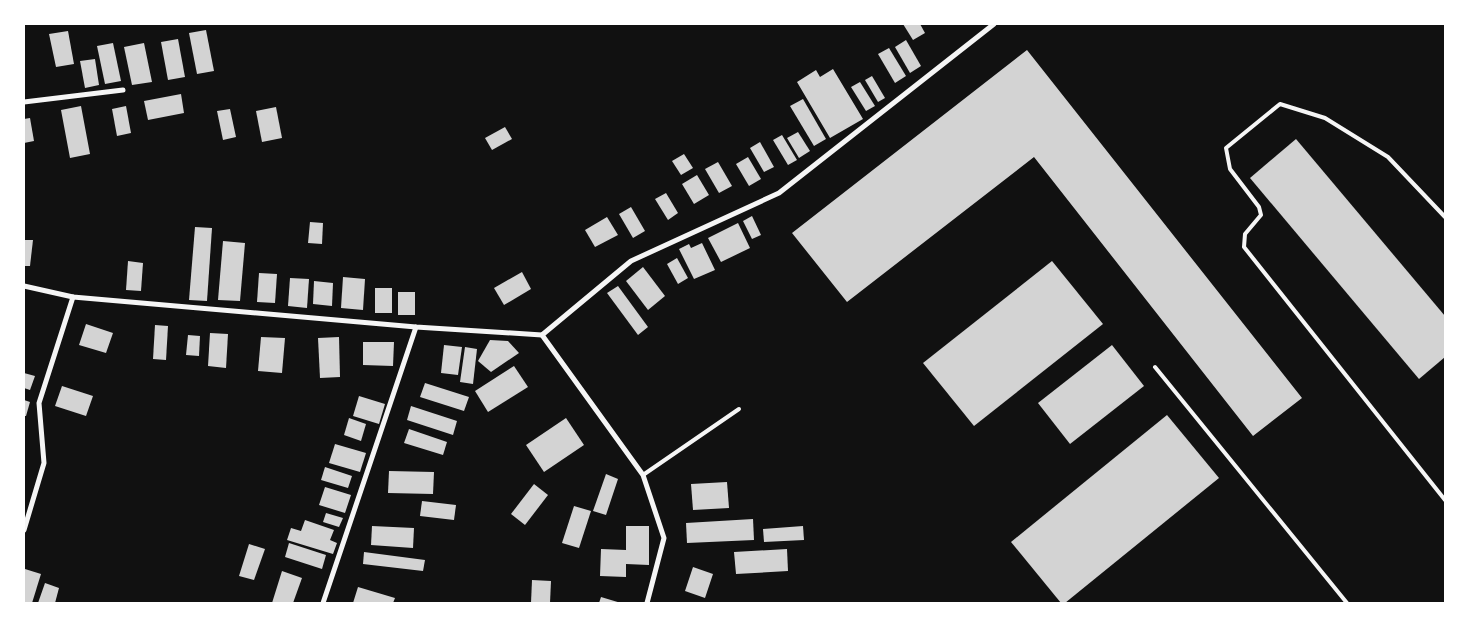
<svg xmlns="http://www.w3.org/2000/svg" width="1469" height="627" font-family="Mulish,sans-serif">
<rect width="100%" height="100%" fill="#111"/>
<g fill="#d3d3d3">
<polygon points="903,24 920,24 925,33 913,40"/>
<polygon points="206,30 214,71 197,74 189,33"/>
<polygon points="68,31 74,64 56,67 49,34"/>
<polygon points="178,39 185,77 168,80 161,42"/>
<polygon points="906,40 921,66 910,73 895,47"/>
<polygon points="113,43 121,81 105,84 97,46"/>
<polygon points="144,43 152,82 132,85 124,47"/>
<polygon points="889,48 906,76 895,83 878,54"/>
<polygon points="1027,50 1302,398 1253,436 1034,157 847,302 792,233"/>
<polygon points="95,59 99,85 85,88 80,61"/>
<polygon points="833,69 863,119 830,138 797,82 816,70 820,77"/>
<polygon points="872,76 885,98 878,102 865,80"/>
<polygon points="860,82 875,106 866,111 851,87"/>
<polygon points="181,94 184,113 148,120 144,101"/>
<polygon points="803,99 826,139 814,146 790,106"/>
<polygon points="81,106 90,154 70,158 61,110"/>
<polygon points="126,106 131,133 117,136 112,109"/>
<polygon points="276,107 282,138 262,142 256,111"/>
<polygon points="230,109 236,137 223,140 217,111"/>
<polygon points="30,118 34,141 24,143 24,119"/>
<polygon points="505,127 512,139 492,150 485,138"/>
<polygon points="798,132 810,151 799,158 787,138"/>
<polygon points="782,135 797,160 788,165 773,140"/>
<polygon points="1296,139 1445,316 1445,357 1419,379 1250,178"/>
<polygon points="760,142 774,167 764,172 750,148"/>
<polygon points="684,154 693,168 681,175 672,161"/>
<polygon points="748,157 761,179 749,186 736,164"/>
<polygon points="718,162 732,186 719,193 705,169"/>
<polygon points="697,175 709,195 694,204 682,184"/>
<polygon points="666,193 678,213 668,220 655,199"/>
<polygon points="631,207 645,231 633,238 619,214"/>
<polygon points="752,216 761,235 752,239 743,221"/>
<polygon points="607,217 618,235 595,247 585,230"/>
<polygon points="310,222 323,223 322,244 308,243"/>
<polygon points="738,223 750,248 721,262 708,238"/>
<polygon points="195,227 212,228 207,301 189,300"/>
<polygon points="24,240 33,240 30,266 24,266"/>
<polygon points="223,241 245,243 240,301 218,300"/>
<polygon points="702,243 715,270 694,279 679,249 689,244 691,248"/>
<polygon points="677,258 688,278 678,284 667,264"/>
<polygon points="128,261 143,263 141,291 126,290"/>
<polygon points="1052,261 1103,324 974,426 923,363"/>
<polygon points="643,267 665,296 648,310 626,281"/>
<polygon points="522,272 531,289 504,305 494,288"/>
<polygon points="259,273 277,274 275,303 257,302"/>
<polygon points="343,277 365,279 363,310 341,308"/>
<polygon points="290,278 309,279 307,308 288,306"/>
<polygon points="314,281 333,283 332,306 313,304"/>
<polygon points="618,286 648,327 638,335 607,293"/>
<rect x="375" y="288" width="17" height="25"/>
<rect x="398" y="292" width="17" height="23"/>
<polygon points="86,324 113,333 106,353 79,345"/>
<polygon points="155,325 168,326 166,360 153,359"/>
<polygon points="210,333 228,334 226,368 208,366"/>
<polygon points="188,335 200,336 199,356 186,355"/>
<polygon points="261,337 285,338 282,373 258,371"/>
<polygon points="339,337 340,377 320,378 318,338"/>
<polygon points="490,340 508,341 519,353 491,372 478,361"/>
<polygon points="363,342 394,342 393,366 363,365"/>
<polygon points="444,345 462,347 458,375 441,373"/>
<polygon points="1112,345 1144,386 1070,444 1038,403"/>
<polygon points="465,347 477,349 473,384 460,382"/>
<polygon points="514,366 528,387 488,412 475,391"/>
<polygon points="24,373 35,376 30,390 24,388"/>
<polygon points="425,383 469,397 464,411 420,397"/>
<polygon points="62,386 93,396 86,416 55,406"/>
<polygon points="359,396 385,404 379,424 353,416"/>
<polygon points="24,400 30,402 26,416 24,416"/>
<polygon points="411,406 457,421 453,435 407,420"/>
<polygon points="1167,415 1219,478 1065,603 1061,603 1011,542"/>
<polygon points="349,418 366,424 361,441 344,435"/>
<polygon points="566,418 584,445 544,472 526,445"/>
<polygon points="409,429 447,442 443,455 404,443"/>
<polygon points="335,444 366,453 360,472 329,463"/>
<polygon points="325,467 352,476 348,488 321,480"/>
<polygon points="389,471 434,472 433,494 388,493"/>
<polygon points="606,474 618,479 606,515 593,511"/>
<polygon points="727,482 729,508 693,510 691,484"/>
<polygon points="534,484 548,495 525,525 511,514"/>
<polygon points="325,487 351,495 345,513 319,505"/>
<polygon points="422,501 456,505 454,520 420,516"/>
<polygon points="574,506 591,511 579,548 562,543"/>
<polygon points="326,513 343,518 339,527 323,522"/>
<polygon points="753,519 754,540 687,543 686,523"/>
<polygon points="305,520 334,530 330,540 337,543 333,554 287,540 291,528 301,531"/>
<polygon points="372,526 414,528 413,548 371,545"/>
<polygon points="626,526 649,526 649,565 626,564 626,577 600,576 601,549 626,550"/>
<polygon points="803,526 804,540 764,542 763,529"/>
<polygon points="289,543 326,555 322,569 285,557"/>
<polygon points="249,544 265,549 254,580 239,576"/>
<polygon points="787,549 788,571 736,574 734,552"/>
<polygon points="364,552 425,560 423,571 363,564"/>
<polygon points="693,567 713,574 705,598 685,591"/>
<polygon points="25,569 41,574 32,603 24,603"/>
<polygon points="282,571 302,578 293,603 272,603"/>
<polygon points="532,580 551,581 550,603 531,603"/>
<polygon points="45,583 59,588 55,603 38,603"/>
<polygon points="358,587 395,598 393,603 353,603"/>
<polygon points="601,597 621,603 599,603"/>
</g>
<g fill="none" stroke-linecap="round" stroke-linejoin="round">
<g stroke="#f5f5f5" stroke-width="4">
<polyline points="1445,217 1388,157 1325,118 1280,104 1226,148 1230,169 1259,207 1261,215 1245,234 1244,247 1445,500"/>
<polyline points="1155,367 1347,603"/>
<polyline points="643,475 739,409"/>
</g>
<g stroke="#f5f5f5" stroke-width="5">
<polyline points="24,102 123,90"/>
<polyline points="24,286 73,297 416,327 542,335 631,261 779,193 994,24"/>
<polyline points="542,335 643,475 664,538 647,603"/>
<polyline points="24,530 44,463 39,403 73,297"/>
<polyline points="323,603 416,327"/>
</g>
</g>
<rect width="1469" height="627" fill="none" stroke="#ffffff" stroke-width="50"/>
</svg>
